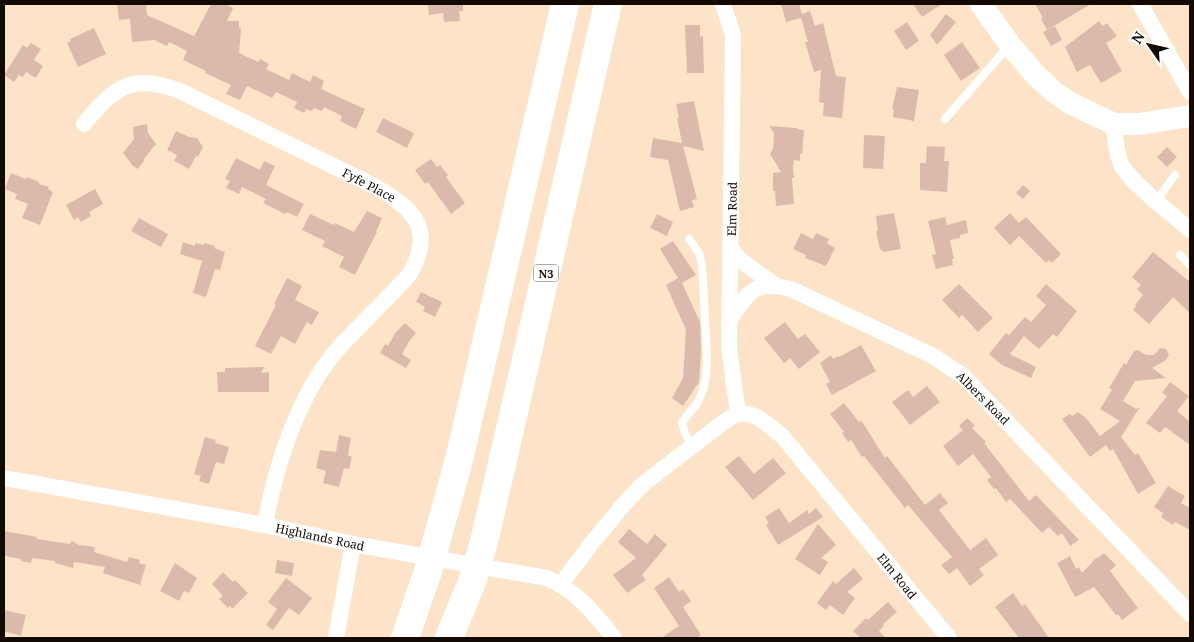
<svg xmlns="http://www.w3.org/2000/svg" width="1194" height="642" font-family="'Noto Serif',serif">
<rect width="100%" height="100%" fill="#fde4c9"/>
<g fill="#dcbaab">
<polygon points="117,4 146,4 147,15 194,36 211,4 225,4 233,8 227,21 239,21 239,28 241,28 239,53 258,62 260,59 269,64 266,69 289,80 292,73 310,82 313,75 324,81 321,89 365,109 356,129 340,121 342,116 324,107 322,111 314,108 312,111 306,109 304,113 294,108 297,102 276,92 272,98 247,86 240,100 226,94 231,85 205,73 206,71 183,60 187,51 169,42 167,46 154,40 132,42 130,19 119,20"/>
<polygon points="428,4 463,4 463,11 459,11 460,21 444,22 443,13 429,15"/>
<polygon points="781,4 799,4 802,14 810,11 815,26 823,23 836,76 846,77 842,118 823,116 824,103 819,102 821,70 814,72 805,42 808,42 801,18 786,22"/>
<polygon points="913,4 942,4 922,17"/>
<polygon points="1035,4 1091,4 1047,30 1041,19 1043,18"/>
<polygon points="946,14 956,22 937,45 930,35"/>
<polygon points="1099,21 1103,26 1107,23 1117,36 1106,43 1122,71 1101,83 1090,65 1077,72 1065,47"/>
<polygon points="907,22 919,41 906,50 894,31"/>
<polygon points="685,25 700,25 700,37 703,36 704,73 687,73"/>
<polygon points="1055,26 1062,40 1051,46 1043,32"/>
<polygon points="94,28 106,54 78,67 67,43 71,41 70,39"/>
<polygon points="962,42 980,68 961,81 944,55"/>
<polygon points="31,43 41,49 34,60 43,66 36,78 26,72 23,77 19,75 14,82 4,75 23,45 27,48"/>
<polygon points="897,87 919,90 914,121 893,117 894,109 892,109"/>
<polygon points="694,101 704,151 683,146 697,199 692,200 694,207 680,211 668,160 650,157 653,138 682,143 677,118 679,118 676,104"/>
<polygon points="383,118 414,133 407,148 376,132"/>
<polygon points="147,124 148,133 156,144 143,160 144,161 138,169 133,166 123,153 134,139 133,127"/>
<polygon points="769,126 797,128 797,129 804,130 802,154 800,154 800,161 794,160 793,166 794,178 792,178 794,204 776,206 775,191 773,191 773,173 781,172 770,154 773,149 774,133"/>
<polygon points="176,131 189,137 197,138 203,147 198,157 196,156 189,169 174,161 177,155 167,150"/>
<polygon points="864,135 885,136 883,169 863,168"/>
<polygon points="927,146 945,147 944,161 949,161 947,192 920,190 920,163 926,163"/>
<polygon points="1167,147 1177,157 1167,167 1157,157"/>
<polygon points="236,158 260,170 264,161 275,166 266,185 304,204 297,217 287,212 285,214 263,203 266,199 242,187 239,194 226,188 230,181 225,179"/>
<polygon points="431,159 437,167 440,165 448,175 446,177 465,203 451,214 428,182 425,184 415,170"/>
<polygon points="11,173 26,179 27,177 39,182 39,184 49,187 48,189 53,192 40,225 22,218 28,204 15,199 17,194 5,189"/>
<polygon points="1023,185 1030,191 1023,199 1016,193"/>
<polygon points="95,189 103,204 89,212 91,216 81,222 78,217 74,220 66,205"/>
<polygon points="367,211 382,218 376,232 377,232 355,275 339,267 344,257 322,246 325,241 302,230 310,214 334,225 335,223 354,232"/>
<polygon points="894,213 901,249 883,252 882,250 880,250 876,231 878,231 876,216"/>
<polygon points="1010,213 1019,223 1026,217 1061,254 1052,263 1049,260 1046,263 1019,236 1010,245 994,228"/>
<polygon points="657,214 673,222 667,236 650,228"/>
<polygon points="945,217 947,225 966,220 968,233 960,235 960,238 950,240 954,259 952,259 953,265 936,269 932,255 936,254 928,221"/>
<polygon points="139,218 168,234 161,247 131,231"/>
<polygon points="801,233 813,239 816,233 829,239 827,243 835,248 826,266 805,258 806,255 793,249"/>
<polygon points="673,241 696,275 682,283 700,322 701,353 699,382 683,406 672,398 683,378 686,330 666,285 678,278 660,249"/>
<polygon points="183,242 195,246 195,243 204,245 204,243 215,246 214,248 225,252 220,270 215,269 206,297 193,293 202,261 180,254"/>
<polygon points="1153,252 1190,282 1190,313 1173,297 1149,324 1133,310 1136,306 1135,305 1143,295 1137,289 1141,285 1132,277"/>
<polygon points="287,278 302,286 295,300 319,312 312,325 307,322 295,344 281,336 271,354 255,346 276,305 274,304"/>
<polygon points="959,284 993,318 978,332 962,315 959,318 942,300"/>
<polygon points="1046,284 1077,311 1057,337 1053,334 1039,349 1024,336 1010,354 1036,367 1031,378 1002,365 989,354 1006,333 1009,335 1025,317 1031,322 1046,305 1036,296"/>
<polygon points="421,292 442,302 435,317 423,311 425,307 416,302"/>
<polygon points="785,322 798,339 805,334 820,352 799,369 790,358 784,363 764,338"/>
<polygon points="405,323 416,333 410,340 402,354 411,360 406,368 380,353 385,344 388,346 395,333"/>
<polygon points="861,345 876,371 832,395 826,384 830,382 820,363 831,355 833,359 838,356 839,357"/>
<polygon points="1160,348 1166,349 1169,355 1166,360 1152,368 1166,378 1135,381 1123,401 1136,409 1140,407 1121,437 1135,455 1138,453 1156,483 1138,494 1113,449 1110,451 1106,445 1090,457 1062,419 1070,414 1072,416 1078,412 1086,418 1100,436 1120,421 1100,409 1112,390 1109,388 1124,363 1126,365 1134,351 1138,350 1146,355 1154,355"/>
<polygon points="264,367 261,373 269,372 269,392 218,392 217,372 225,372 225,368"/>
<polygon points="1170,382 1189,396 1177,411 1190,422 1190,445 1165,427 1160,433 1146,423 1167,396 1162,393"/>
<polygon points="927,386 940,402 910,425 892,402 908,390 913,397"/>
<polygon points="844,403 859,422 861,420 885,458 887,456 925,505 940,493 948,503 939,510 970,550 986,538 998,555 979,569 984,575 970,586 957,568 949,574 941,565 952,557 908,505 905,508 864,456 862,457 851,440 848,442 842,433 844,432 830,414"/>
<polygon points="967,418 975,426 972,428 986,442 984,443 1029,501 1036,495 1079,540 1070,546 1062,533 1058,536 1049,527 1042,533 1010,499 1006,502 996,488 994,489 987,480 991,477 973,454 958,466 943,446 963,430 959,426"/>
<polygon points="339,435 351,438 348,455 352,457 349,469 344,468 339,487 323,483 326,471 316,468 320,450 336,452"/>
<polygon points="205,437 216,440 215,443 229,447 224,464 216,462 209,484 199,481 201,476 194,474"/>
<polygon points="739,456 754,474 773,458 786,473 753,500 725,467"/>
<polygon points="1168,486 1185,496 1181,503 1190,508 1190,530 1175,522 1173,525 1161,517 1163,513 1154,507"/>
<polygon points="779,508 789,523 807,510 809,514 816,508 823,517 778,545 766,525 769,523 765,517"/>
<polygon points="818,524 836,545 821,558 828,562 820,575 795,559"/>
<polygon points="629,529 647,544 655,534 667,545 642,575 646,580 627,593 613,575 636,558 618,542"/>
<polygon points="4,531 37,537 37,539 70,544 72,541 79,545 95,547 94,552 127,562 129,557 140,560 139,563 146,565 140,585 103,573 105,567 74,562 73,568 55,563 55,561 32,558 31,563 21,561 21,559 5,556"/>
<polygon points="1104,553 1116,565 1110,571 1138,608 1122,620 1118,614 1116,615 1094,587 1075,597 1057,563 1070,556 1076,569 1079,567 1082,573 1097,557 1098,558"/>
<polygon points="277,560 294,563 292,576 275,573"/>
<polygon points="175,563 197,578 189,593 184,591 179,601 160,591"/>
<polygon points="854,568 863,579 847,592 855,598 843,615 830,605 826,610 817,603 833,581 836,584"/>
<polygon points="223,572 233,582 235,580 248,593 232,609 230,606 228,608 219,599 223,596 212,584"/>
<polygon points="669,577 679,592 683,589 691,601 683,607 701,635 696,638 661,638 679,626 654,588"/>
<polygon points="286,578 312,598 299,615 289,608 273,630 266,625 277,609 268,602"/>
<polygon points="1013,593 1022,606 1025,604 1049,638 1019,638 995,607"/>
<polygon points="888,602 897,612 883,624 884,626 879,631 886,638 861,638 853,631 866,618 868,620"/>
<polygon points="4,610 26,615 21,636 4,631"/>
</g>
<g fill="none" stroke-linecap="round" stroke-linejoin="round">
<g stroke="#fff" stroke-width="8">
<polyline points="945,119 1008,47"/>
<polyline points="1157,200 1175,175"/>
<polyline points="689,239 699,253 702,265 707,353 706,377 703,390 698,402 682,422 685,433 692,446"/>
<polyline points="1180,255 1190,265"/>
</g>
<g stroke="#fff" stroke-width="16">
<polyline points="723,4 733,35 729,347 738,414"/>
<polyline points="1140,4 1190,92"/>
<path d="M84,124C115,86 132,73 180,91L374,186C414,208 436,230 409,275C386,301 360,324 337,350C298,395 275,467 265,525"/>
<path d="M1114,124C1115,137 1116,154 1122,166C1132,184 1173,215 1190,230"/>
<polyline points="731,248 740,260 775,285"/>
<path d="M730,319C749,291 755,280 791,289L933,356L963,376L1190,614"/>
<path d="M4,478L265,525L353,544L547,578C578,592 593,612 614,638"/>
<path d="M561,584L592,543L624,504L643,484L724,422C728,420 733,415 738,414C754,410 771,427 783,437L949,638"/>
<polyline points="336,638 353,544"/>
</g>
<polyline stroke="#fff" stroke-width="22" points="981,4 1010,45 1034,73 1054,92 1070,103 1114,124 1139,124 1190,116"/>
<g stroke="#fff" stroke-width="28">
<polyline points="405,638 428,571 458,464 565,4"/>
<polyline points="449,638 472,582 484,542 608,4"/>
</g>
</g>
<g text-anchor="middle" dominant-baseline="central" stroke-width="4" stroke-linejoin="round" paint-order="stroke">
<rect fill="#fff" stroke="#59544f" stroke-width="1" x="533.5" y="264.5" width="25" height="17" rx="4"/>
<g font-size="11" font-weight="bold" fill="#120a03">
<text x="546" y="273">N3</text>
</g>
<g font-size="12" fill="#120a03" stroke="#fff">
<text transform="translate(369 185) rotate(28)">Fyfe Place</text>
<text transform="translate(732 209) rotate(-89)">Elm Road</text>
<text transform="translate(983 398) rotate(45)">Albers Road</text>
<text transform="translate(320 537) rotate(12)">Highlands Road</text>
<text transform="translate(897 576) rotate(51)">Elm Road</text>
</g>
</g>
<rect width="1194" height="642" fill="none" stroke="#120a03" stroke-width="10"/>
<g transform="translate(1149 45) rotate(304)" stroke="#ffffff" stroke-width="4" paint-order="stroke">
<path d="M0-4L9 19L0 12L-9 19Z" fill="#120a03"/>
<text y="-8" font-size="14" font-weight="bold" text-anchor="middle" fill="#120a03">N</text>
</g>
</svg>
